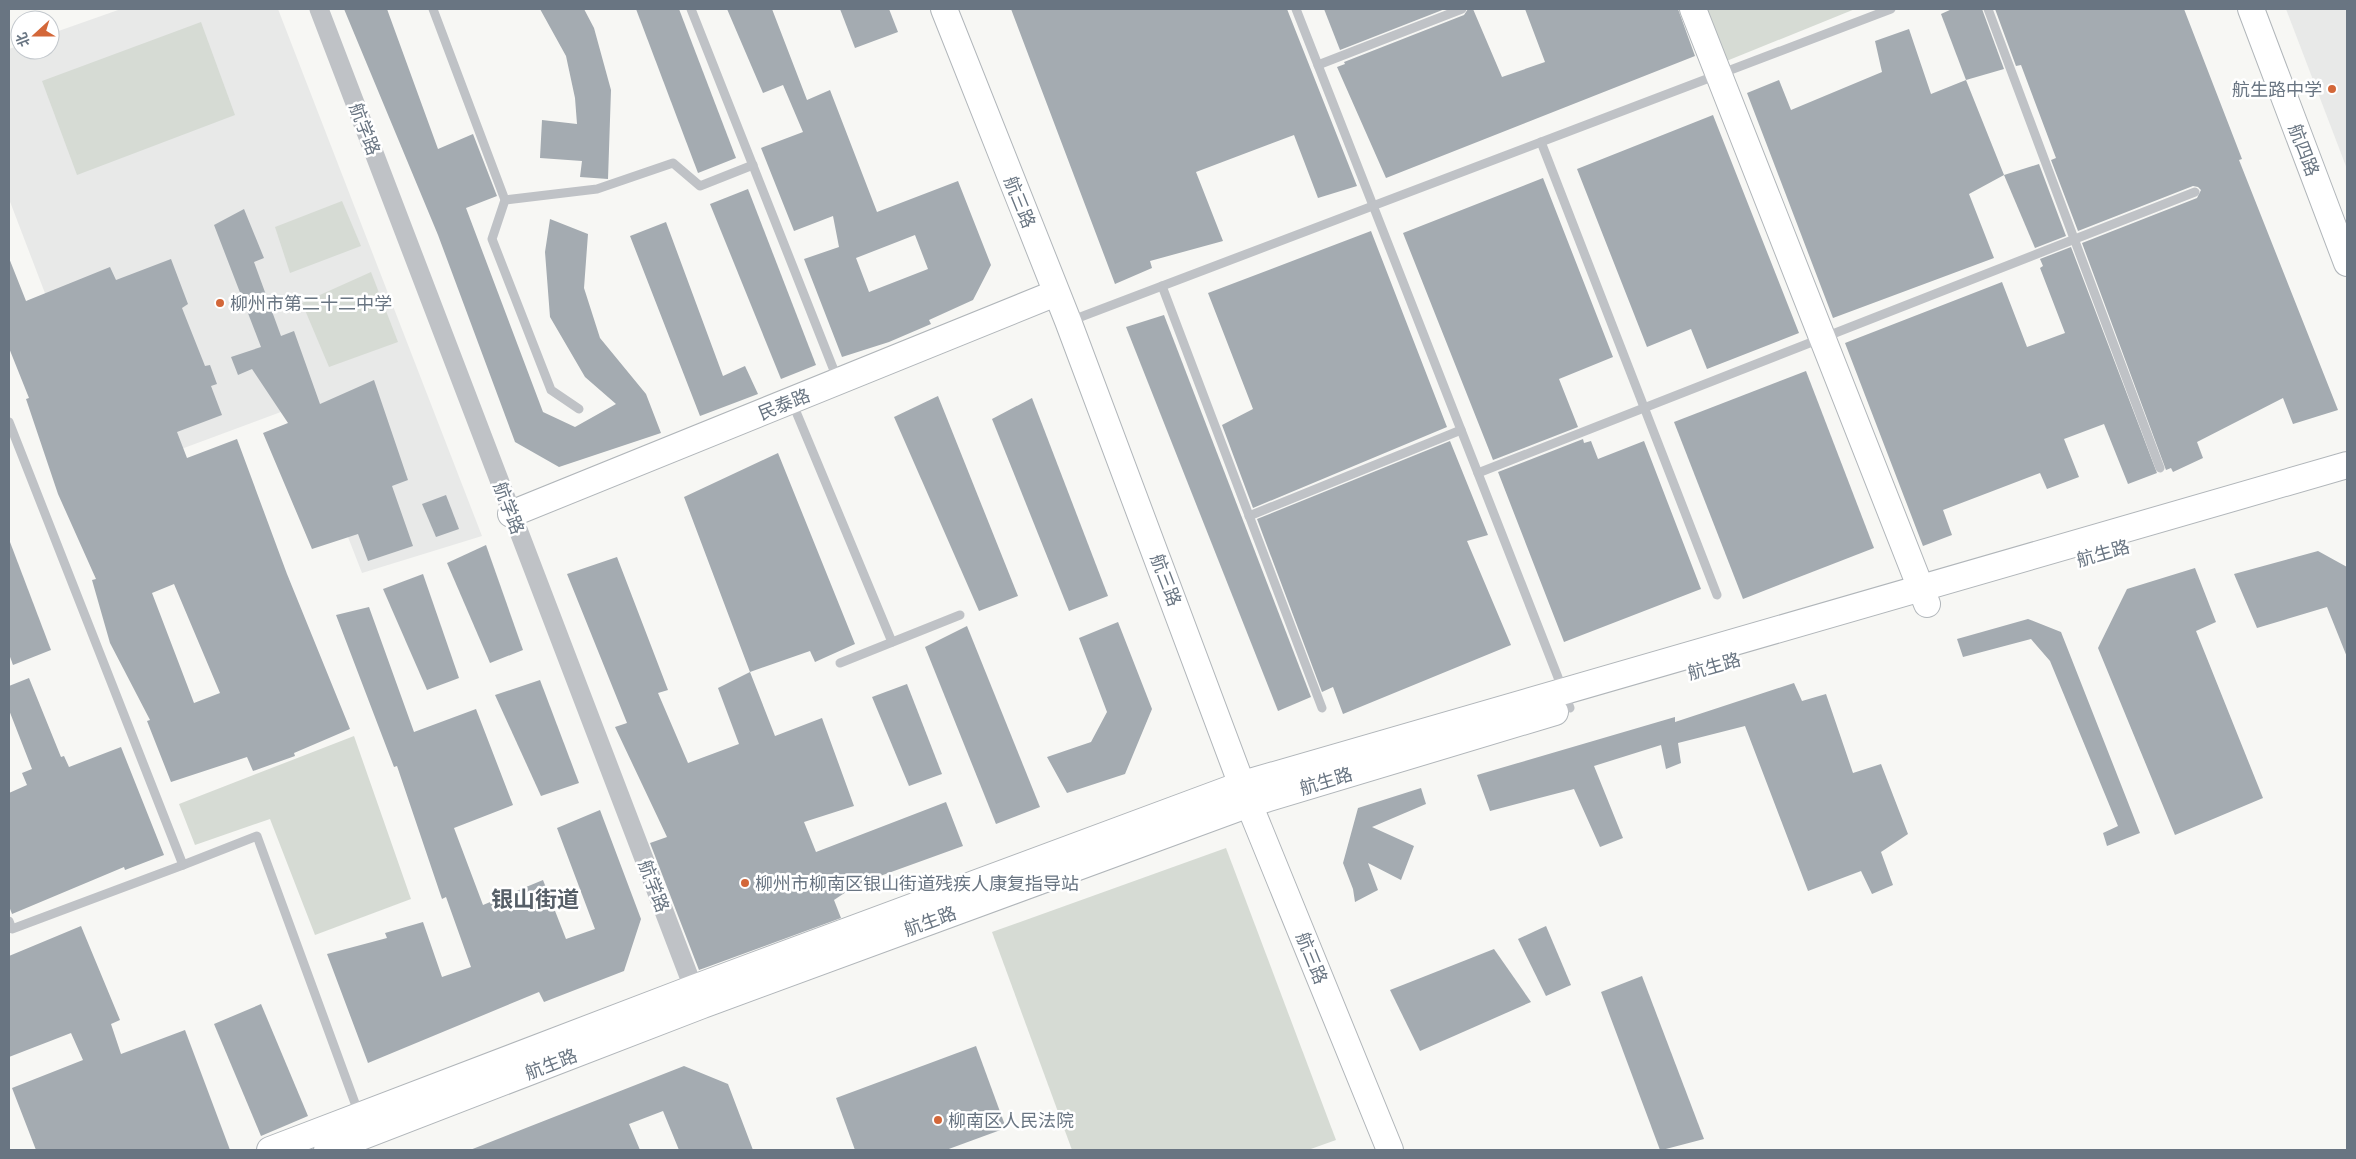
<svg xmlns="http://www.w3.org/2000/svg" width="2356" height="1159" font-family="'Titillium Web','Noto Sans SC',sans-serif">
<rect width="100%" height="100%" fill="#f7f7f4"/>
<g fill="#e8e9e8">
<polygon points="121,9 278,9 482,536 362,573 297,406 114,474 9,199 9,49 20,45 20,50 50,50 50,34"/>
<polygon points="2286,9 2347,9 2347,169"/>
</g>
<g fill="#d6dbd4">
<polygon points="1703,9 1855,9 1724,62"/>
<polygon points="201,22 235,115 77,175 42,81"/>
<polygon points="342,201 361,246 290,273 275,227"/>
<polygon points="371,272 398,342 329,367 302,303"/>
<polygon points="354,736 411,899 315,935 270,819 195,845 179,804"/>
<polygon points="1226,848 1336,1140 1308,1150 1072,1150 992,932"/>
</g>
<g fill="#a4abb1" fill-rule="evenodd">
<polygon points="344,9 387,9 438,149 473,134 497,196 466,208 543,412 575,427 616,404 585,377 550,317 545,252 550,219 588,234 584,288 600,338 646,394 661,433 559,467 515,442 438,235"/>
<polygon points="540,9 584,9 594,28 611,90 608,179 580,177 582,161 540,158 542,120 577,124 575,98 566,56"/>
<polygon points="636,9 679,9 736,158 698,173"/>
<path d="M727,9H772L807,100L830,90L877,212L958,181L991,265L973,300L929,320L931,324L889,342L842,357L804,259L839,247L833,216L794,231L761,148L803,132L783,85L763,93ZM915,235L928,269L869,292L856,258Z"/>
<polygon points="840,9 889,9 898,32 855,48"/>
<polygon points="1011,9 1287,9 1357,186 1318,198 1294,135 1196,172 1223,241 1150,261 1152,268 1115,284"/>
<polygon points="1324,9 1445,9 1340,50"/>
<polygon points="1468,9 1473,9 1502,77 1545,62 1525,9 1678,9 1695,56 1386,178 1337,67 1345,64 1344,62 1464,15"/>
<polygon points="1952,9 1982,9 2004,69 1966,80 1941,14"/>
<polygon points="1995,9 2184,9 2242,159 2239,160 2338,410 2293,424 2283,398 2197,442 2203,458 2173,472 2171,468 2166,470 2082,243 2197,198 2201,190 2198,187 2193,186 2078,231 2051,160 2056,158 2021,65 2016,66"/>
<polygon points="1909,29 1931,94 1966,80 2004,175 1969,194 1994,258 1833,318 1747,93 1779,80 1791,110 1882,72 1875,41"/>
<polygon points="1713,115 1799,333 1707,369 1691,329 1647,347 1577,169"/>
<polygon points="2039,164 2066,236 2035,248 2004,175"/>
<polygon points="1543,178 1613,357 1559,379 1578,427 1493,460 1403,233"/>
<polygon points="748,189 816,365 781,379 710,204"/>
<polygon points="244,209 264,258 254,262 281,336 294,331 320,404 374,380 408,480 392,486 413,546 368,561 358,534 312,549 263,433 288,423 252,369 238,375 231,357 261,347 214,225"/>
<polygon points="666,222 723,376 745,366 758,394 700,416 630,236"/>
<polygon points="1371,231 1447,427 1253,508 1222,425 1253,409 1208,293"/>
<polygon points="2071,247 2157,473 2128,484 2104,424 2064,439 2079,477 2047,489 2040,473 1943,510 1952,535 1923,546 1845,343 2002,282 2027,347 2065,333 2040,268 2043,266 2040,259"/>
<path d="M9,258L26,301L110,267L116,280L171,259L188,304L182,308L205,366L210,365L217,384L211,386L222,415L177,432L187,458L237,439L287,574L350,729L294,753L295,756L253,771L247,757L171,782L147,721L150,720L110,643L92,580L96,579L58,494L26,399L29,398L9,348ZM174,584L220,693L194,703L152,593Z"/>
<polygon points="1164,315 1311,697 1278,711 1126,327"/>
<polygon points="1806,371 1874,548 1743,599 1674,422"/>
<polygon points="938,396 1018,596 979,611 894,417"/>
<polygon points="1032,398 1108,596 1069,611 992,419"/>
<polygon points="1583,439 1584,443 1591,441 1598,459 1644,441 1701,589 1564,642 1498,472"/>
<polygon points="1450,441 1488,535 1467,541 1511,645 1343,714 1333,687 1322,692 1257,519"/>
<polygon points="778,453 855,644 815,662 810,651 750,672 684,497"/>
<polygon points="446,495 459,529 436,537 422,504"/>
<polygon points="10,542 51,650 13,665 9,654"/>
<polygon points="486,545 523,650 490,663 447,563"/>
<polygon points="2318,551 2347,567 2347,657 2327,607 2257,628 2234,574"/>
<polygon points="617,557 668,690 658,693 688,763 739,744 718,688 750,672 775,736 822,718 854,806 804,822 816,852 946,802 963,846 858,884 834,900 841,918 699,970 650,843 667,837 615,727 627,723 567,574"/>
<polygon points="2195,568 2216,622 2196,631 2263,798 2175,835 2098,648 2127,589"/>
<polygon points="423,574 459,678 427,690 383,589"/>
<polygon points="369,607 414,732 476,709 513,805 454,828 483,905 543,880 566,939 595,929 557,828 600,810 641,919 624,971 544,1002 539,992 368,1063 327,954 387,938 385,933 423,922 442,977 471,967 446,897 442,899 397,766 394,767 336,615"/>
<polygon points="2028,619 2061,632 2140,833 2107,846 2103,833 2118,826 2050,661 2031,639 1963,657 1957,639"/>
<polygon points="1118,622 1152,709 1125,774 1067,793 1047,757 1091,742 1107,712 1079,638"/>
<polygon points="967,626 1040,807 996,824 925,647"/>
<polygon points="29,678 61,757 64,756 69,767 121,747 164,855 125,870 124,867 12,914 9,906 9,793 27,785 22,773 32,769 9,710 9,686"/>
<polygon points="540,680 579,783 541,796 495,695"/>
<polygon points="1794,683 1802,701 1826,694 1853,773 1881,764 1908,834 1881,852 1893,885 1872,894 1861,871 1808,891 1745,726 1678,743 1681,763 1666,769 1661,745 1594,766 1623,838 1600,847 1574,789 1490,811 1477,775 1675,717 1675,722"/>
<polygon points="907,684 942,774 909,786 872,697"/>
<polygon points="1421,788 1426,804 1372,827 1414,846 1401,880 1368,863 1378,890 1355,902 1353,889 1343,863 1358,808"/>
<polygon points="81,926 120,1020 111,1024 121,1054 185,1030 230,1150 36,1150 12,1088 83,1060 71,1033 9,1057 9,956"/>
<polygon points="1546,926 1571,985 1546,996 1518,939"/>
<polygon points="1494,949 1531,1002 1420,1051 1390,990"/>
<polygon points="1642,976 1704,1139 1662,1150 1660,1150 1601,992"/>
<polygon points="261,1004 308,1116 261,1136 214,1024"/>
<polygon points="976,1046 1006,1128 946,1150 855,1150 836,1098"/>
<polygon points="684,1066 728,1084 753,1150 679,1150 663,1111 629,1124 640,1150 470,1150"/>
</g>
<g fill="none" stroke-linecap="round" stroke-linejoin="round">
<defs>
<g id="secondary">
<polyline points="944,9 1068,321 1249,804 1390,1150"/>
<polyline points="1693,9 1927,604"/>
<polyline points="2251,9 2347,263"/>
<polyline points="511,514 1056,293"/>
<polyline points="270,1150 694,988 1243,784 2347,465"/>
<polyline points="327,1150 700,1006 1249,804 1555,712"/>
</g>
</defs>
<use href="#secondary" stroke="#b1b6ba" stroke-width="28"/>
<g stroke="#bfc2c6" stroke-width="9">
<polyline points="433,9 505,200 492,239 551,390 579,409"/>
<polyline points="691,9 837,378"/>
<polyline points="1296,9 1570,708"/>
<polyline points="1988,9 2160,468"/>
<polyline points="1318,65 1462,9"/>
<polyline points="1541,142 1717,595"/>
<polyline points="505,200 597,189 673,163 700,186 753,165"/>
<polyline points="1162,286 1322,708"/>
<polyline points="1070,321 1891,9"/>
<polyline points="792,402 892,642"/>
<polyline points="9,422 183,865 257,836 359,1114"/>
<polyline points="1478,473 2195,192"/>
<polyline points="1249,516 1461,430"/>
<polyline points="840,663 960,615"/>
<polyline points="9,921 12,929 183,865"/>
</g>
<polyline stroke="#bfc2c6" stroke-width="19" points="319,9 698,1000"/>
<use href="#secondary" stroke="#fff" stroke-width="26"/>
</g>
<g fill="#d36739" stroke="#fff" stroke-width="2">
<circle cx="2332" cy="89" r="5"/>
<circle cx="220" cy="303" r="5"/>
<circle cx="745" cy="883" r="5"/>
<circle cx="938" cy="1120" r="5"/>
</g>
<g text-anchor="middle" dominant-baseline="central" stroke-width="5" stroke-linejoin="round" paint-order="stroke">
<g font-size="18" fill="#697582" stroke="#fff" text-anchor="start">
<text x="2322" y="89" text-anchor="end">航生路中学</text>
<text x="230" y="303">柳州市第二十二中学</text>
<text x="755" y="883">柳州市柳南区银山街道残疾人康复指导站</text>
<text x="948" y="1120">柳南区人民法院</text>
</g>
<g font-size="18" fill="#697582" stroke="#fff">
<text transform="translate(365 129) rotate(69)">航学路</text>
<text transform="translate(2304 150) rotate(69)">航四路</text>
<text transform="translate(1020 202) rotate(68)">航三路</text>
<text transform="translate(784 404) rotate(-22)">民泰路</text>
<text transform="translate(509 508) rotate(69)">航学路</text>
<text transform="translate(2103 553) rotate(-16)">航生路</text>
<text transform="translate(1166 580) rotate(69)">航三路</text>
<text transform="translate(1714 666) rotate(-16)">航生路</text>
<text transform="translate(1326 781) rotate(-17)">航生路</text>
<text transform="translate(654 886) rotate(69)">航学路</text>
<text transform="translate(930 921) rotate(-20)">航生路</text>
<text transform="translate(1312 958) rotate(68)">航三路</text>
<text transform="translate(551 1064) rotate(-21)">航生路</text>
</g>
<g font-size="22" font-weight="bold" fill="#565f68" stroke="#fff">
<text x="535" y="899">银山街道</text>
</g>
</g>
<rect width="2356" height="1159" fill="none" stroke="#697582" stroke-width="20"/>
<g transform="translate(35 35) rotate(249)"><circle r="24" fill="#ffffff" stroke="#c3c8cd"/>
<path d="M0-4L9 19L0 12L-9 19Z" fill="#d36739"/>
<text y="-8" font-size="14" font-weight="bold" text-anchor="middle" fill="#697582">北</text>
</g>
</svg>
